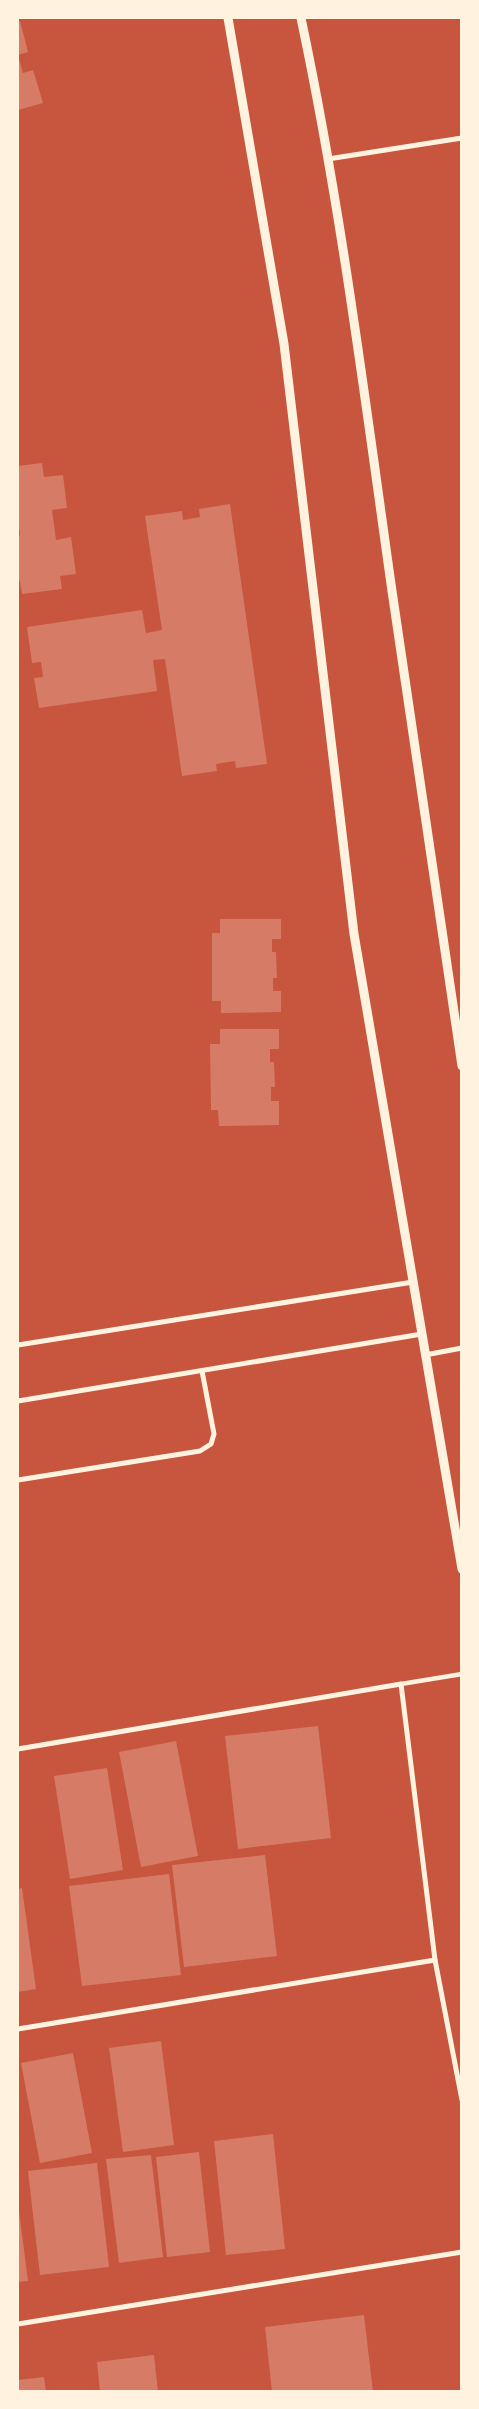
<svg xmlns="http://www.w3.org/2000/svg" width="479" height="2409" font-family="Arial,sans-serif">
<rect width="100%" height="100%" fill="#c8553d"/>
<g fill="#d67c66">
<polygon points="18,21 20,21 28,52 18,55 23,73 33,70 43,103 18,110"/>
<polygon points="42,463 44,477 63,475 67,508 52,510 56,540 71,537 76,574 60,576 62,589 22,594 20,581 18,581 18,536 20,535 19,528 18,528 18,466"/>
<polygon points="230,504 267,764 236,768 235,761 216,764 217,771 182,776 165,659 153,660 157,691 39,708 34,678 43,677 41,662 32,663 27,627 142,610 146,633 162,630 145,516 182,511 183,520 200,517 199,509"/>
<polygon points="220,919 281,919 281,939 272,939 272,952 276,952 277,978 273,978 273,991 281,991 281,1012 221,1013 221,1001 212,1001 212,933 220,933"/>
<polygon points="220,1029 279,1029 279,1049 270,1049 270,1062 274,1062 275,1087 271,1087 271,1101 279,1101 279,1125 219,1126 218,1110 211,1110 210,1044 220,1044"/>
<polygon points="318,1726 331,1838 238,1849 225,1736"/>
<polygon points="176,1741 198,1856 141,1867 119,1752"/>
<polygon points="107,1768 123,1870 70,1879 54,1776"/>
<polygon points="265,1855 277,1956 184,1967 172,1865"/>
<polygon points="169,1874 181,1975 82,1986 69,1886"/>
<polygon points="22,1888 36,1989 18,1992 18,1889"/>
<polygon points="161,2041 174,2145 123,2152 109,2048"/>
<polygon points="73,2053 92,2153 40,2163 21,2063"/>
<polygon points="273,2134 285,2249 226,2255 214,2141"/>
<polygon points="199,2152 210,2252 167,2257 156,2157"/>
<polygon points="151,2155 163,2257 119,2263 106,2159"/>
<polygon points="97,2163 109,2267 40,2275 28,2171"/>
<polygon points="18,2203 28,2281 18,2282"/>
<polygon points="364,2315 373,2392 272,2392 265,2327"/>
<polygon points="154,2355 158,2392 100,2392 97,2362"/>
<polygon points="44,2377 46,2392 18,2392 18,2380"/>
</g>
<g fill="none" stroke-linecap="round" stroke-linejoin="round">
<polyline stroke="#fff3e0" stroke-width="4.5" points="401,1684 462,1674"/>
<g stroke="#fff3e0" stroke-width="5">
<polyline points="328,159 462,138"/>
<polyline points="18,1345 413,1282"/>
<polyline points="425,1355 462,1348"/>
<polyline points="18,1401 422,1334"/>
<polyline points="18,1480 200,1451 211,1444 214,1434 202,1371"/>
<polyline points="18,1749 401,1684 435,1960 462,2100"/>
<polyline points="18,2029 435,1960"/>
<polyline points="18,2324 462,2252"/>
</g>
<g stroke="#fff3e0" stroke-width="9">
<polyline points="228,18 284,344 354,934 462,1569"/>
<path d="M301,18C341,207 365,400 392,591C414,750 438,908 462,1066"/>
</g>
</g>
<rect width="479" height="2409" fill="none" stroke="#fff3e0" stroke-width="38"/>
</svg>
